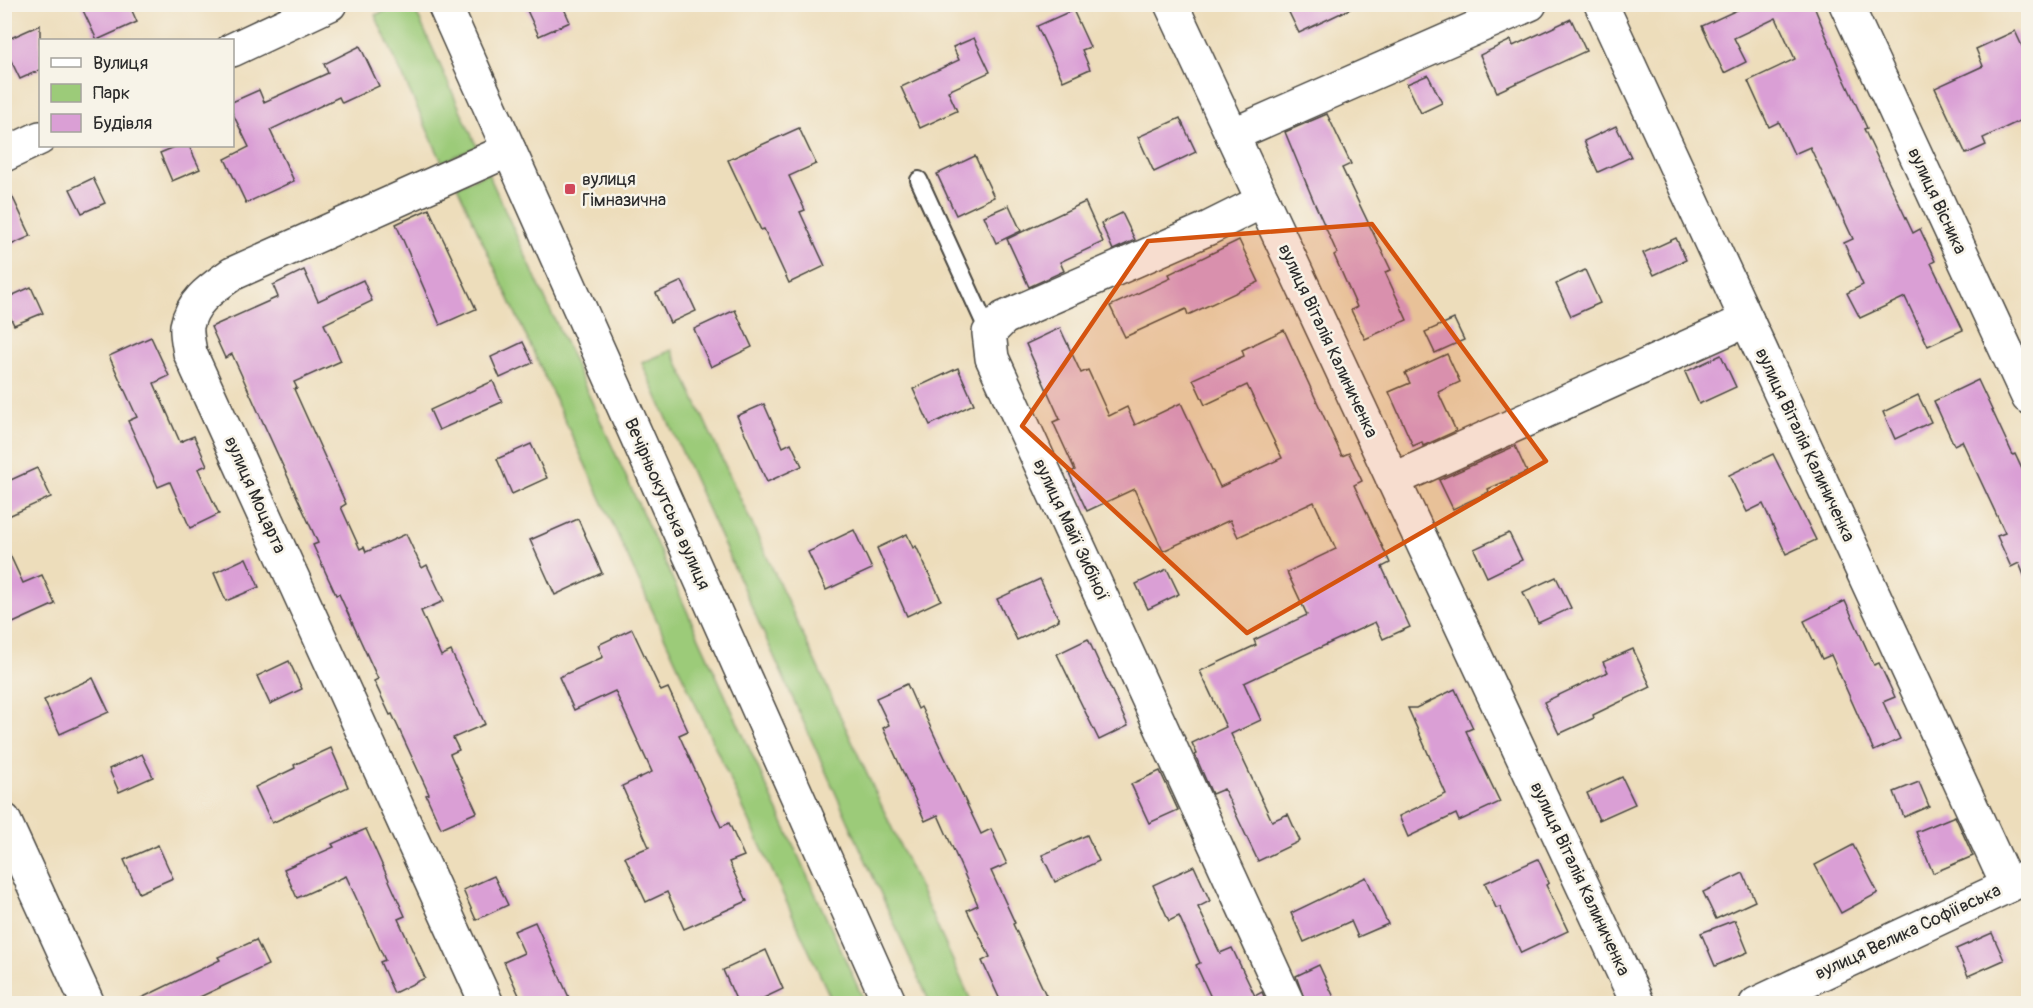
<svg xmlns="http://www.w3.org/2000/svg" width="2033" height="1008" font-family="Pangolin,sans-serif">
<rect width="100%" height="100%" fill="#f7f3e8"/>
<filter id="ink" filterUnits="userSpaceOnUse"><feTurbulence type="fractalNoise" baseFrequency=".0167" numOctaves="2"/><feDisplacementMap in="SourceGraphic" scale="12" xChannelSelector="R" yChannelSelector="G"/><feConvolveMatrix kernelMatrix="1 2 1 2 8 2 1 2 1" color-interpolation-filters="sRGB"/></filter>
<filter id="wash" filterUnits="userSpaceOnUse"><feTurbulence type="fractalNoise" baseFrequency=".008" numOctaves="4" result="noise"/><feDisplacementMap in="SourceGraphic" scale="24" xChannelSelector="R" yChannelSelector="G"/><feGaussianBlur stdDeviation="1.35" result="paint"/><feColorMatrix in="noise" values="0 0 0 0 0 0 0 0 0 0 0 0 0 0 0 0 0 1.4 0 .05"/><feComposite in="paint" operator="in"/></filter>
<g filter="url(#wash)">
<rect width="100%" height="100%" fill="#edddbb"/>
<g fill="#9ccb79" stroke="#647b52" stroke-width="1.5">
<polygon points="400,5 413,5 477,147 442,162 375,15"/>
<polygon points="488,173 865,1003 833,1003 457,186"/>
<polygon points="672,350 953,961 972,1003 930,1003 642,363"/>
</g>
<g id="blocks">
<g fill="#da9fd5">
<polygon points="80,4 129,4 137,22 97,40"/>
<polygon points="524,4 562,4 570,22 539,36"/>
<polygon points="1285,4 1360,4 1299,33"/>
<polygon points="1750,4 1813,4 1841,72 1867,128 1864,129 1913,233 1920,229 1935,261 1931,263 1963,330 1928,346 1905,297 1860,318 1847,293 1863,285 1844,243 1853,239 1810,147 1794,154 1779,122 1769,127 1748,81 1795,59 1776,18 1734,38 1746,62 1724,73 1702,26"/>
<polygon points="1073,10 1090,47 1082,50 1090,69 1063,81 1037,26"/>
<polygon points="1571,19 1586,51 1497,92 1480,55 1511,40 1513,46"/>
<polygon points="40,25 40,70 20,79 4,46 4,41"/>
<polygon points="2015,31 2028,59 2028,117 1983,138 1986,145 1966,154 1935,88 1983,66 1976,49"/>
<polygon points="974,38 990,72 948,91 957,111 920,128 901,87 959,60 953,47"/>
<polygon points="360,46 379,86 342,103 339,97 270,130 294,181 246,203 225,159 249,147 232,112 232,102 259,90 264,102 328,73 324,64"/>
<polygon points="1428,75 1442,103 1421,113 1407,84"/>
<polygon points="1327,114 1351,164 1342,168 1391,270 1385,272 1407,320 1365,339 1351,310 1357,307 1334,255 1337,253 1314,202 1285,132"/>
<polygon points="1180,118 1196,152 1154,172 1138,137"/>
<polygon points="1616,126 1631,157 1598,172 1584,141"/>
<polygon points="799,128 816,164 789,176 805,210 800,212 825,266 789,283 764,229 761,230 728,160"/>
<polygon points="177,146 189,146 200,169 172,181 160,153"/>
<polygon points="975,156 994,197 956,215 937,174"/>
<polygon points="93,178 105,203 82,213 70,189"/>
<polygon points="4,179 31,236 4,248"/>
<polygon points="1085,202 1103,242 1060,262 1064,271 1029,287 1007,239"/>
<polygon points="1009,205 1021,231 996,243 984,216"/>
<polygon points="429,209 476,309 440,325 396,224"/>
<polygon points="1122,213 1135,240 1113,250 1101,223"/>
<polygon points="1676,238 1686,260 1654,275 1643,253"/>
<polygon points="1239,240 1259,282 1188,315 1186,309 1125,337 1110,306 1171,278 1169,274"/>
<polygon points="304,270 318,301 363,280 372,301 324,324 341,361 294,382 297,388 294,389 346,504 341,507 360,549 364,547 366,552 406,534 422,568 427,565 444,601 421,611 441,656 451,651 485,724 453,738 459,750 450,754 477,812 441,828 426,795 429,794 392,714 390,715 374,681 378,679 339,594 336,595 313,545 318,543 256,407 232,354 225,358 211,327 278,297 273,285"/>
<polygon points="1585,270 1600,303 1571,316 1556,284"/>
<polygon points="682,281 696,311 670,323 656,293"/>
<polygon points="31,287 43,313 14,325 4,304 4,299"/>
<polygon points="735,310 752,347 711,367 694,329"/>
<polygon points="1454,319 1464,340 1435,353 1425,332"/>
<polygon points="1060,328 1081,373 1088,370 1109,416 1127,407 1135,425 1181,403 1220,487 1282,458 1247,385 1205,405 1193,379 1244,356 1242,350 1284,330 1342,456 1349,453 1362,481 1354,485 1390,563 1382,567 1410,627 1383,639 1375,622 1244,683 1261,720 1231,734 1272,821 1288,814 1300,841 1258,861 1224,789 1212,794 1195,755 1197,754 1192,743 1226,727 1200,671 1256,645 1254,640 1307,615 1287,572 1336,549 1314,502 1238,537 1230,520 1163,551 1134,489 1087,511 1069,473 1075,470 1053,422 1060,419 1026,344"/>
<polygon points="151,337 169,376 154,383 180,442 194,436 207,465 198,469 219,514 190,528 170,482 158,487 128,421 137,417 109,356"/>
<polygon points="523,342 533,363 500,378 491,357"/>
<polygon points="1447,354 1460,382 1438,392 1456,431 1423,446 1422,442 1413,446 1389,392 1410,383 1405,373"/>
<polygon points="1721,355 1736,387 1699,404 1685,372"/>
<polygon points="958,368 974,404 930,425 913,389"/>
<polygon points="1978,380 2013,455 2015,454 2028,482 2028,585 2019,563 2011,567 1997,536 2005,533 1962,441 1954,445 1934,401"/>
<polygon points="493,381 502,402 439,430 430,410"/>
<polygon points="1918,395 1931,422 1895,439 1883,412"/>
<polygon points="764,404 783,447 791,443 802,466 767,482 737,416"/>
<polygon points="531,444 547,478 512,494 497,459"/>
<polygon points="1515,446 1527,472 1488,489 1489,492 1453,509 1439,480"/>
<polygon points="1773,454 1816,540 1786,554 1763,504 1747,512 1729,475"/>
<polygon points="37,468 51,497 4,518 4,483"/>
<polygon points="578,519 602,573 555,595 530,540"/>
<polygon points="854,530 872,569 826,590 808,552"/>
<polygon points="1509,533 1522,560 1487,577 1474,549"/>
<polygon points="907,534 913,548 916,546 941,600 907,616 877,548"/>
<polygon points="4,542 23,583 42,575 55,604 4,627"/>
<polygon points="246,558 259,587 226,601 214,573"/>
<polygon points="1167,569 1179,594 1148,609 1136,584"/>
<polygon points="1556,577 1571,608 1538,623 1523,592"/>
<polygon points="1040,579 1059,620 1017,640 997,599"/>
<polygon points="1845,601 1874,665 1879,663 1895,697 1883,702 1900,739 1874,751 1831,655 1822,659 1804,621"/>
<polygon points="632,629 661,691 668,688 688,731 679,735 721,827 729,823 744,856 729,862 747,901 684,929 667,892 646,902 625,857 649,847 622,786 652,772 615,691 574,710 559,677 603,657 598,645"/>
<polygon points="1088,639 1128,726 1099,740 1057,654"/>
<polygon points="1633,649 1651,687 1593,715 1594,718 1559,734 1544,702 1608,672 1603,662"/>
<polygon points="289,661 302,689 270,704 257,676"/>
<polygon points="93,678 109,712 60,734 44,700"/>
<polygon points="907,684 918,709 921,707 981,834 991,829 1007,864 991,871 1015,923 1013,924 1050,1004 1002,1004 982,961 990,957 967,910 978,905 938,815 925,821 883,728 889,725 876,698"/>
<polygon points="1455,689 1473,728 1466,731 1500,802 1459,821 1456,814 1408,837 1399,816 1446,794 1408,708 1416,708"/>
<polygon points="331,748 348,787 272,823 255,787 295,768 294,765"/>
<polygon points="142,754 153,777 119,792 109,769"/>
<polygon points="1160,771 1178,810 1149,823 1131,784"/>
<polygon points="1622,777 1635,804 1599,820 1587,793"/>
<polygon points="1919,782 1929,806 1904,817 1894,792"/>
<polygon points="1955,816 1973,856 1933,873 1916,832"/>
<polygon points="366,829 405,916 398,919 425,978 394,993 380,962 385,960 346,876 297,898 284,869 334,847 332,844"/>
<polygon points="1087,835 1099,861 1055,882 1042,855"/>
<polygon points="158,845 173,878 139,893 124,860"/>
<polygon points="1853,845 1878,893 1841,913 1815,865"/>
<polygon points="1538,859 1549,883 1546,885 1568,931 1521,953 1500,907 1496,908 1485,883"/>
<polygon points="1194,866 1210,901 1198,907 1220,953 1232,948 1255,996 1262,992 1267,1004 1214,1004 1196,965 1200,963 1179,916 1169,921 1153,885"/>
<polygon points="1743,873 1755,901 1716,919 1703,892"/>
<polygon points="494,876 508,905 476,920 463,890"/>
<polygon points="1366,877 1388,924 1358,937 1351,921 1304,942 1291,913"/>
<polygon points="1735,920 1748,952 1715,966 1701,933"/>
<polygon points="535,922 572,1004 523,1004 504,962 524,953 514,931"/>
<polygon points="1992,933 2004,960 1968,976 1956,949"/>
<polygon points="256,940 268,965 185,1004 129,1004 220,960 218,957"/>
<polygon points="766,950 783,989 751,1004 738,1004 723,970"/>
<polygon points="1319,965 1337,1004 1306,1004 1296,976"/>
</g>
</g>
</g>
<g filter="url(#ink)">
<use href="#blocks" fill-opacity="0" stroke="#484641" stroke-width="1.5"/>
<g fill="none" stroke-linecap="round" stroke-linejoin="round">
<defs>
<polyline id="service" points="919,180 989,333"/>
<g id="minor">
<polyline points="1171,4 1638,1004"/>
<polyline points="1601,4 2008,886"/>
<polyline points="1846,4 2028,397"/>
<polyline points="232,50 330,4"/>
<polyline points="1232,135 1530,4"/>
<polyline points="4,155 40,138"/>
<polyline points="1263,201 1209,228 1004,318 989,333 992,358 1288,1004"/>
<polyline points="1393,480 1747,320"/>
<polyline points="4,820 88,1004"/>
<path d="M487,1004L190,353C189,345 186,334 187,326C192,300 213,288 232,274L509,150"/>
<polyline points="1756,1004 2027,877"/>
</g>
<polyline id="tertiary" points="444,4 890,1004"/>
</defs>
<use href="#service" stroke="#484641" stroke-width="20"/>
<use href="#minor" stroke="#484641" stroke-width="36"/>
<use href="#tertiary" stroke="#484641" stroke-width="36"/>
<use href="#service" stroke="#fff" stroke-width="16"/>
<use href="#minor" stroke="#fff" stroke-width="33"/>
<use href="#tertiary" stroke="#fff" stroke-width="33"/>
</g>
</g>
<path fill="#d5540f" fill-opacity="0.2" stroke="#d5540f" stroke-width="4.5" stroke-linejoin="round" d="M1372,224L1546,461L1247,633L1022,426L1148,241Z"/>
<rect fill="#d1495b" stroke="#f7f3e8" stroke-width="2" x="564" y="183" width="12" height="12" rx="3"/>
<g text-anchor="middle" dominant-baseline="central" stroke-width="5" stroke-linejoin="round" paint-order="stroke">
<g font-size="18" fill="#2b2b2b" stroke="#f7f3e8" text-anchor="start">
<text x="582" y="179">вулиця<tspan x="582" dy="21">Гімназична</tspan></text>
</g>
<g font-size="18" fill="#2b2b2b" stroke="#f7f3e8">
<text transform="translate(1937 201) rotate(65)">вулиця Вісника</text>
<text transform="translate(1328 341) rotate(65)">вулиця Віталія Калиниченка</text>
<text transform="translate(1805 445) rotate(65)">вулиця Віталія Калиниченка</text>
<text transform="translate(255 495) rotate(66)">вулиця Моцарта</text>
<text transform="translate(667 504) rotate(66)">Вечірньокутська вулиця</text>
<text transform="translate(1071 530) rotate(65)">вулиця Майї Зибіної</text>
<text transform="translate(1580 879) rotate(65)">вулиця Віталія Калиниченка</text>
<text transform="translate(1908 932) rotate(-25)">вулиця Велика Софіївська</text>
</g>
</g>
<rect width="2033" height="1008" fill="none" stroke="#f7f3e8" stroke-width="24"/>
<rect x="39" y="39" width="195" height="108" fill="#f7f3e8" stroke="#a5a39c" stroke-width="1.5"/>
<rect x="51" y="58" width="30" height="9" fill="#ffffff" stroke="#a5a39c" stroke-width="1.5"/>
<text x="93" y="69" font-size="18" fill="#2b2b2b">Вулиця</text>
<rect x="51" y="84" width="30" height="18" fill="#9ccb79" stroke="#a5a39c" stroke-width="1.5"/>
<text x="93" y="99" font-size="18" fill="#2b2b2b">Парк</text>
<rect x="51" y="114" width="30" height="18" fill="#da9fd5" stroke="#a5a39c" stroke-width="1.5"/>
<text x="93" y="129" font-size="18" fill="#2b2b2b">Будівля</text>
</svg>
